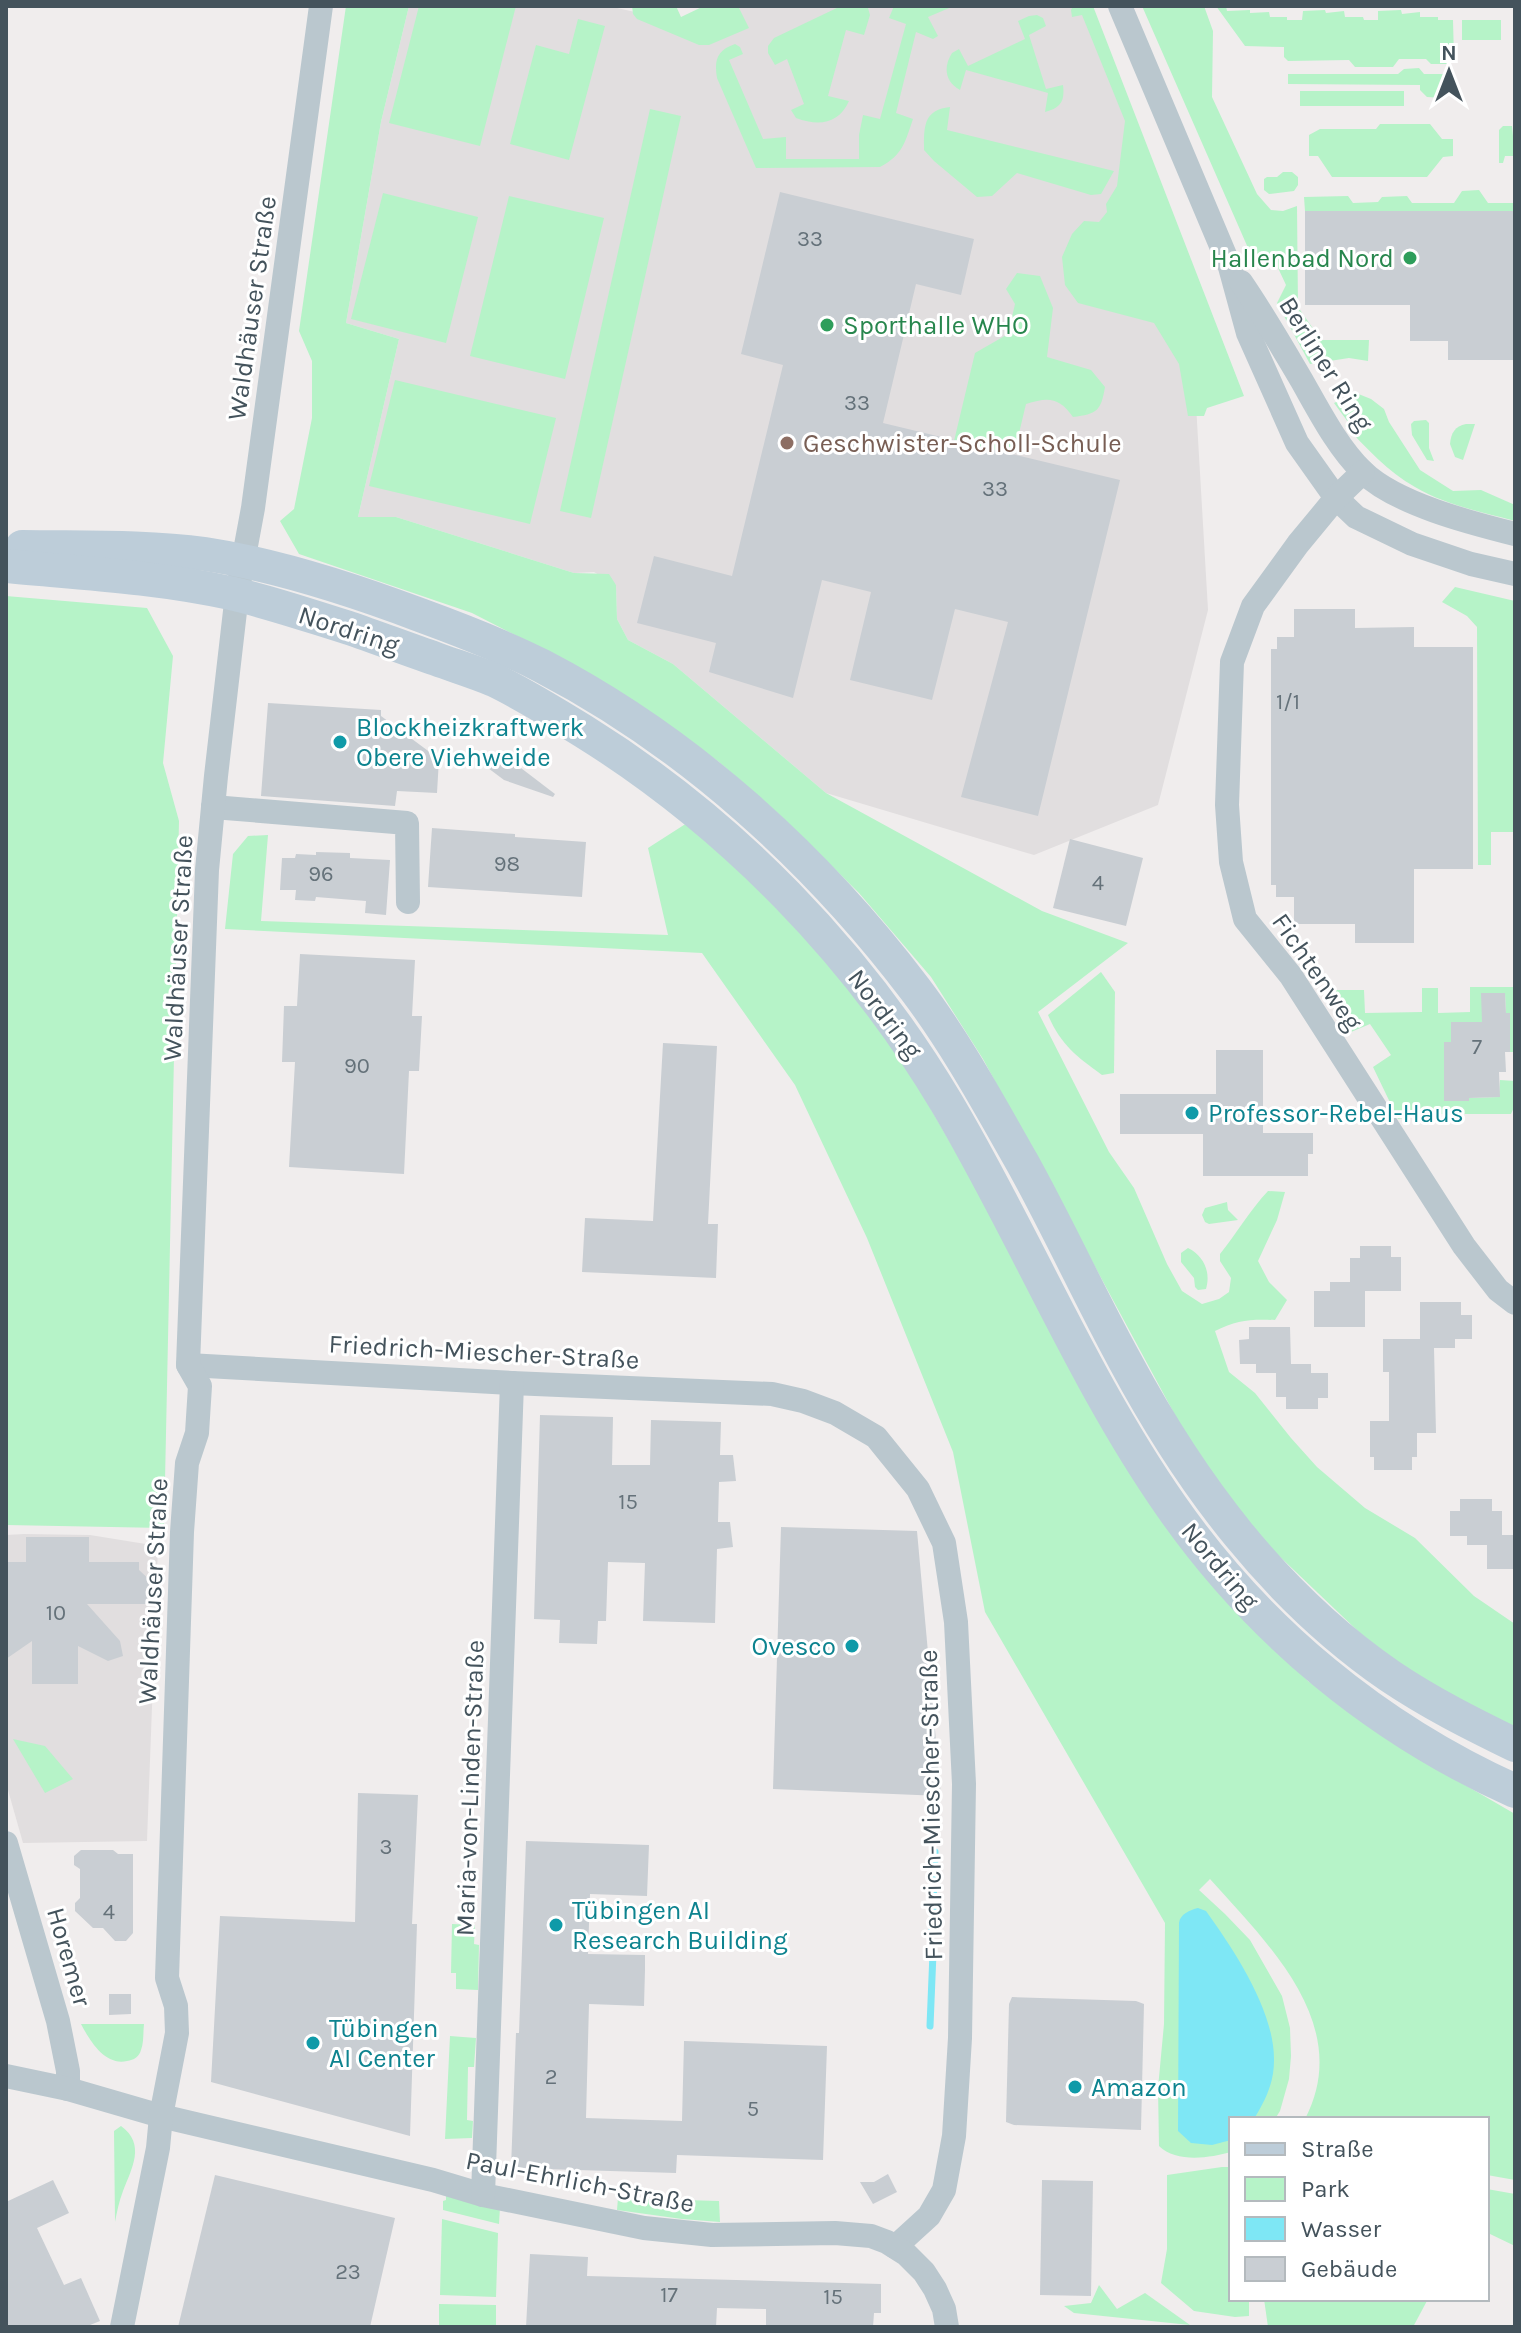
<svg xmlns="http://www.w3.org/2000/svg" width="1521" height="2333" font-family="Karla,sans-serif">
<rect width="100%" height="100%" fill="#f0eded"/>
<g fill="#e1dedf">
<polygon points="409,6 608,6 680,22 721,6 1084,6 1131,122 1194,370 1208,610 1158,805 1034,855 826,793 673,664 628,640 617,619 616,585 594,572 574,573 396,517 358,517 399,339 346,323 381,122"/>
<polygon points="24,1534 90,1535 158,1546 147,1841 23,1843 6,1783 6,1535"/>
</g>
<g fill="#b6f3c8">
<path d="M346,6H409L381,122L346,323L399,339L358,517H396L574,573L609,574L616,585L617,619L628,640L673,664L826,793L1042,911L1128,943L1038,1012L1109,1152L1134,1188L1167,1264L1182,1291L1202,1304L1219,1299L1229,1292L1231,1278L1220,1261V1254C1237,1233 1250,1210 1268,1191L1285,1192L1277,1220L1258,1261L1269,1282L1287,1300L1275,1320C1250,1319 1237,1320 1215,1331L1229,1372L1255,1393L1291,1438L1317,1467L1365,1508L1415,1538L1474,1596L1515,1624V1727L1439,1690L1400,1664L1361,1634L1255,1533L1196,1454L983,1059L931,977L859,893L781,816L719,762L655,717L546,651L472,613L299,554L280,521L294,509L312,418V361L299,331Z"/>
<polygon points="419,6 516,6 480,146 389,123"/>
<polygon points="632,6 676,6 681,17 704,6 743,6 739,8 749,28 709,45 699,45 637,19 633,14"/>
<path d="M841,6H865L868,8L870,15L864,35L846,30L828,96L849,101C838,125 818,126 796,118L791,110L804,104L787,59L775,65L768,53V46L774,38Z"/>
<path d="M894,6H954L928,17L938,36L933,39L916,32L896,113L913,119C905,142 903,155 880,167L756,168L717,78C714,60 717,50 735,44L740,47L743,54L729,60L763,139L786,137V159H859V135L863,115L880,119L906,24L889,18Z"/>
<polygon points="1073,6 1093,6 1244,396 1207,408 1204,416 1188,416 1179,364 1154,323 1078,303 1065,285 1062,257 1072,234 1084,221 1099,222 1107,212 1106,204 1117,186 1125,121 1082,15 1072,17 1071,10"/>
<polygon points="1142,6 1204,6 1213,31 1212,97 1257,194 1271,210 1283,211 1297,206 1298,307 1321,340 1369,340 1368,361 1349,358 1310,364 1277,303 1286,285 1272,255 1252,257"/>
<polygon points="1216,6 1226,6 1227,11 1250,10 1250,13 1269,12 1270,17 1287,17 1287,20 1302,20 1303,11 1325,10 1326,13 1344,11 1345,17 1363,17 1364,20 1378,20 1378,11 1401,10 1402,14 1420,12 1420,17 1438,17 1438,20 1453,20 1454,58 1446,64 1431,64 1426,59 1399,59 1393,67 1355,67 1349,60 1288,61 1284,57 1284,47 1245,46"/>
<path d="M1037,15L1043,18L1046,26L1029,35L1046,89L1063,85C1065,101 1061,108 1045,112L1048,93L966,70L960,90C945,82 943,67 952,53L959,49L968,66L1025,39L1018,21L1029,16Z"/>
<polygon points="578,19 605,26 569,160 510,144 536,45 569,54"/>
<rect x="1462" y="20" width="39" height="20"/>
<polygon points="1419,68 1424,74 1453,74 1453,94 1443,94 1443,98 1427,97 1420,90 1420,85 1288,84 1288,74 1398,74 1404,69"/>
<rect x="1300" y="91" width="104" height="15"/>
<path d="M950,107L947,130L1114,171L1101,194L1091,195L1017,173L992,196L977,197L934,161L924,150C924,127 923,110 950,107Z"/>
<polygon points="650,109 681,116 591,518 560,511"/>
<polygon points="1380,124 1430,124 1442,139 1453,139 1453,156 1443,157 1427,177 1332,177 1318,156 1309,156 1309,135 1320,129 1376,129"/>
<polygon points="1503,126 1512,126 1515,156 1505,156 1503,163 1499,163 1499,130"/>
<polygon points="1283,172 1292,172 1298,177 1298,185 1294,191 1269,194 1264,190 1264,179 1267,177 1277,177"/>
<polygon points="1479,190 1488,203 1515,203 1515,211 1305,211 1304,197 1348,196 1353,203 1378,202 1382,197 1407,196 1412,203 1454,203 1462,191"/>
<polygon points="383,193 478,217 446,343 351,319"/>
<polygon points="509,196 604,218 565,379 470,356"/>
<path d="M1017,273L1040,276L1053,308L1047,357L1091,370L1105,387C1101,411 1097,414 1073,417C1059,397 1048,397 1026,404L1014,454L954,441L975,353L1008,334L1015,304L1006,289Z"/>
<polygon points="395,380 556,418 530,524 369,486"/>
<path d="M1356,393L1371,399L1384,409L1389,422L1420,470L1453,491L1481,490L1515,505V521C1482,512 1445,505 1415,487C1388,472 1367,448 1345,426L1348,422L1334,403Z"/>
<polygon points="1426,420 1429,423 1429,448 1434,461 1427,460 1412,435 1411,424 1414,421"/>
<path d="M1466,424H1475L1463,460L1455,457L1450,444C1451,433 1455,426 1466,424Z"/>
<polygon points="1455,587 1515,601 1515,832 1491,832 1491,865 1478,865 1477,627 1467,616 1442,602"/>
<polygon points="6,596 147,608 173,656 163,763 179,821 164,1528 6,1525"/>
<path d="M687,823L756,887L826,960L902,1059L1186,1551L1308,1681L1398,1746L1515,1814V2180L1487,2175V2119H1305C1354,2025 1268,1944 1210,1879L1199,1890L1225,1914L1250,1940L1282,1996L1290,2028L1291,2056L1289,2079L1280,2111L1275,2119H1231V2152C1210,2158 1176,2163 1159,2146L1158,2088L1164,2024L1165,1923L985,1612L953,1452L867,1238L795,1085L702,953L225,929L233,854L248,836L268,835L261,921L668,935L648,848Z"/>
<path d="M1101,972L1115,992L1114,1073L1102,1075C1076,1056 1061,1045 1048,1015Z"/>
<polygon points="1470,987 1515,987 1515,1052 1510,1052 1510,1014 1506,1013 1505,994 1482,993 1482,1022 1451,1022 1451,1042 1444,1043 1444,1101 1469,1101 1469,1098 1499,1097 1500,1080 1515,1081 1515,1105 1511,1114 1432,1114 1398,1119 1373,1067 1391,1055 1370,1024 1351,1032 1329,997 1334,990 1364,990 1365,1013 1422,1012 1422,988 1438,988 1438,1013 1470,1012"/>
<polygon points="1227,1202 1228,1210 1238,1220 1209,1224 1205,1222 1202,1215 1205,1208"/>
<path d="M1188,1248C1204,1256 1211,1272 1206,1289L1198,1290L1195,1287L1194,1278L1181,1262V1253Z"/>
<polygon points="13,1739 45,1746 73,1779 45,1793"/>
<polygon points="452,1924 475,1925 474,1944 479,1945 478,1990 456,1989 456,1973 451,1973"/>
<path d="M81,2024H144C143,2033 144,2042 141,2050C139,2057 134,2060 127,2061C105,2066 90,2041 81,2024Z"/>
<polygon points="450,2036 476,2038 474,2067 468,2067 467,2120 473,2121 472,2138 445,2139"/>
<path d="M121,2126C146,2144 132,2168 123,2191C119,2201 117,2212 115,2222L114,2131Z"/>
<polygon points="1222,2167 1231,2167 1231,2299 1249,2299 1249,2316 1235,2317 1194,2311 1161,2283 1167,2249 1167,2175"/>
<polygon points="1487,2189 1515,2194 1515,2246 1490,2234 1487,2237"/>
<polygon points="446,2193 500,2207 499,2224 443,2210 443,2201 446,2200"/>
<polygon points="618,2198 719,2201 720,2222 682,2219 617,2210"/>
<polygon points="442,2219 498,2233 496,2297 440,2295"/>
<polygon points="1099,2285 1117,2309 1145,2293 1190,2325 1074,2313 1064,2306 1091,2303"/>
<polygon points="1264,2299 1428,2299 1413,2327 1268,2327"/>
<polygon points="439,2304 496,2305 496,2327 439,2327"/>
</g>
<path fill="#7ee7f5" d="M1198,1908L1206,1911C1234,1950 1275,2011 1274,2061C1274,2083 1265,2101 1254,2119H1244L1240,2116L1237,2119H1231V2140L1212,2145L1191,2143L1178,2131L1179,1923C1180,1914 1190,1910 1198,1908Z"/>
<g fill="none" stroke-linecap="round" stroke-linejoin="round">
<g stroke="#7ee7f5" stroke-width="7">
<polyline points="932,1932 935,1852"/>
<polyline points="930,2026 933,1953"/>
</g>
</g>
<g fill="#c9ced3">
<polygon points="780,192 974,239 961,295 916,284 883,423 1120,480 1038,816 961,797 1008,622 955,609 932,700 850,680 871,592 822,580 793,698 709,672 716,643 637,623 654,556 732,576 783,365 741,354"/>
<polygon points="1305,211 1515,211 1515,360 1448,360 1448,341 1410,341 1410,305 1305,305"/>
<polygon points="1294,609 1355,609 1355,628 1414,627 1414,647 1473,647 1473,869 1414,869 1414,943 1355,943 1355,924 1294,924 1294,897 1276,897 1276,885 1271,885 1271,649 1277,649 1277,637 1294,637"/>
<polygon points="268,703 381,710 381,716 439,759 437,793 397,791 395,806 261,796"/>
<polygon points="500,752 555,794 553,797 504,780 488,768"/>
<polygon points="432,828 515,834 515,837 586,842 582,897 428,887"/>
<polygon points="1070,839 1143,858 1126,926 1053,908"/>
<polygon points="316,852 350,853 350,858 390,860 386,915 365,913 366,901 316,897 315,901 295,900 296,890 280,890 282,858 295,858 296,854 316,855"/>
<polygon points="300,954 415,960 412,1016 422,1016 419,1071 409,1071 404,1174 289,1167 295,1062 282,1062 284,1006 297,1006"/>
<polygon points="1481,993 1505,993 1506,1013 1510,1013 1510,1052 1505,1052 1506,1072 1499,1072 1500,1097 1469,1098 1469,1101 1444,1101 1444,1042 1451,1042 1451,1022 1482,1022"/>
<polygon points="663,1043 717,1046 708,1224 718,1224 716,1278 582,1272 585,1218 653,1221"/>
<polygon points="1216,1050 1263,1050 1263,1133 1313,1133 1313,1154 1308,1154 1308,1176 1203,1176 1203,1134 1120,1134 1120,1094 1216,1094"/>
<polygon points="1360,1246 1391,1246 1391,1257 1401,1257 1401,1291 1365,1291 1365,1327 1314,1327 1314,1291 1330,1291 1330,1282 1350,1282 1350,1258 1360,1258"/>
<polygon points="1420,1302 1461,1302 1461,1315 1472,1315 1472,1339 1455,1339 1455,1348 1434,1348 1436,1433 1417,1433 1417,1457 1412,1457 1412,1470 1374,1470 1374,1457 1370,1457 1370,1421 1389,1421 1389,1372 1383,1372 1383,1339 1420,1339"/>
<polygon points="1249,1327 1290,1327 1291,1364 1311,1364 1311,1373 1328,1373 1328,1398 1318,1398 1318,1409 1286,1409 1286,1397 1276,1397 1276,1373 1256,1373 1256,1364 1240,1364 1239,1340 1249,1339"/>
<polygon points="540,1415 613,1417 612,1465 650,1465 651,1420 721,1422 720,1455 733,1455 736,1481 719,1482 718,1522 730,1522 733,1547 717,1549 715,1623 643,1621 645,1563 608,1562 606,1621 598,1621 597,1644 559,1643 560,1620 534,1619"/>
<polygon points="1460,1499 1492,1499 1492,1511 1502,1511 1502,1535 1515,1535 1515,1569 1487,1569 1487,1545 1467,1545 1467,1536 1450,1536 1450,1511 1460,1511"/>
<polygon points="781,1527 917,1531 941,1796 773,1789"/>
<polygon points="26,1537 89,1537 89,1562 139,1562 139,1570 153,1583 152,1604 87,1604 120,1641 123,1656 108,1661 78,1646 78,1684 32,1684 32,1641 6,1659 6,1562 26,1562"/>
<polygon points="358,1793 418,1795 412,1924 417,1924 410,2136 211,2082 220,1916 355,1922"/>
<polygon points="526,1841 649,1845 647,1896 590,1894 588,1954 645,1955 645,1970 644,2006 589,2004 586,2118 682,2121 684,2041 827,2046 823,2160 677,2155 676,2173 511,2168 516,2033 519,2033"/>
<polygon points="81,1850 113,1850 118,1854 133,1854 133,1933 126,1941 115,1941 103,1928 93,1928 75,1911 75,1903 80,1898 80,1869 74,1865 74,1856"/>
<polygon points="109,1994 131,1994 131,2014 109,2015"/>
<polygon points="1012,1997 1136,2001 1144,2004 1141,2130 1014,2125 1006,2122 1009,2004"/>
<polygon points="888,2174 897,2192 873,2204 860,2182 874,2182"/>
<polygon points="215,2175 395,2218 370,2327 178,2327"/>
<polygon points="53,2180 69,2213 37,2228 64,2285 81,2278 100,2321 85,2327 6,2327 6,2202"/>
<polygon points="1042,2180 1093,2181 1091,2296 1040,2295"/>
<polygon points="530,2254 588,2257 587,2276 881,2284 881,2313 874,2313 873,2327 766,2327 766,2309 717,2308 716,2327 526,2327"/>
</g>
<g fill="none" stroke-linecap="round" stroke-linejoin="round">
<g stroke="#bac7ce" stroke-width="24">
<polyline points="1120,6 1230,267 1248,333 1297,443 1336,498 1356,517 1412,544 1471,564 1515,574"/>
<path d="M1241,282C1263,314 1282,347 1302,381C1319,411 1338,448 1363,472C1396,504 1471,523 1515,534"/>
<polyline points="1363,472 1336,498 1298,544 1253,606 1232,662 1227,805 1231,862 1245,919 1291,976 1464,1246 1498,1290 1515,1303"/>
<polyline points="213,807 407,823 408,902"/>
<polyline points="188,1365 512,1383 772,1394 803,1401 835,1413 876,1437 918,1489 944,1543 956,1622 964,1784 960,2038 954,2136 944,2190 929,2216 895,2247"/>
<polyline points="6,1843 58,2021 68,2071 68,2089"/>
<polyline points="6,2076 68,2089 161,2116 433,2180 483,2195 644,2228 712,2235 835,2233 871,2236 887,2242 906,2254 924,2272 935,2289 944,2309 947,2327"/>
<polyline points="483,2195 512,1383"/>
<polyline points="122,2327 158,2148 161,2116 177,2033 176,2006 167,1978 182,1532 187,1463 197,1433 200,1386 188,1365 207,870 216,776 237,594 253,508 321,6"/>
</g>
<g stroke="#bdcdd9" stroke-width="34">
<path d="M22,547C83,548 145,546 205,554C278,565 351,589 420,615C461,630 503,646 542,666C688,742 816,858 915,989C956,1043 989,1104 1022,1162C1058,1227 1089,1295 1125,1361C1191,1484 1274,1596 1390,1676C1430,1703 1472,1724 1515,1745"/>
<path d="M6,566C81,573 157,577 230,593C270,602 310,616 349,628C378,638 407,649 436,659C455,666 475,672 494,680C525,695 554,713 583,731C731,823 857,953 946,1102C1025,1235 1083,1380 1171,1506C1258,1631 1377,1729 1515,1791"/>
</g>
</g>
<g fill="#2e9e5b" stroke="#fff" stroke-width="3">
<circle cx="1410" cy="258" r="8"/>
<circle cx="827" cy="325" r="8"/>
</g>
<circle fill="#8d6e63" stroke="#fff" stroke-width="3" cx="787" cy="443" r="8"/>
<g fill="#0f9aa8" stroke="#fff" stroke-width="3">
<circle cx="340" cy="742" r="8"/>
<circle cx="1192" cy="1113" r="8"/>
<circle cx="852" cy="1646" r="8"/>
<circle cx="556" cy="1925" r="8"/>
<circle cx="313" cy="2043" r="8"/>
<circle cx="1075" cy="2087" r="8"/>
</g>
<g text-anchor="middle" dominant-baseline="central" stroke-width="6" stroke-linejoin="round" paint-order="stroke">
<g font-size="22" fill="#65727a">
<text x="810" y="239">33</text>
<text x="857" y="403">33</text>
<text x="995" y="489">33</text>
<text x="1288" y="702">1/1</text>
<text x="507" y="864">98</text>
<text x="321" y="874">96</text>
<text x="1098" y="883">4</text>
<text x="1477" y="1047">7</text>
<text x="357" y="1066">90</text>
<text x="628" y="1502">15</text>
<text x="56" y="1613">10</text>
<text x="386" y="1847">3</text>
<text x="109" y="1912">4</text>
<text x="551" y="2077">2</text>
<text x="753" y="2109">5</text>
<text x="348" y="2272">23</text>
<text x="669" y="2295">17</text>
<text x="833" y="2297">15</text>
</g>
<g font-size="26" fill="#27864d" stroke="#fff" text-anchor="end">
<text x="1394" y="258">Hallenbad Nord</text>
<text x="843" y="325" text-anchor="start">Sporthalle WHO</text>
</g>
<g font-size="26" fill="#44535c" stroke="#fff">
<text transform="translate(252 308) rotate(-82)">Waldhäuser Straße</text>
<text transform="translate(1326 364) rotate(58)">Berliner Ring</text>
<text transform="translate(349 630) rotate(18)">Nordring</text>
<text transform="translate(178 948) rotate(-87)">Waldhäuser Straße</text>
<text transform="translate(1317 972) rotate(55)">Fichtenweg</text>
<text transform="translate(885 1014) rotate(53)">Nordring</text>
<text transform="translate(484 1352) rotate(3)">Friedrich-Miescher-Straße</text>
<text transform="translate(1220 1566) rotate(50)">Nordring</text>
<text transform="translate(153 1591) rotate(-87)">Waldhäuser Straße</text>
<text transform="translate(470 1788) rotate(-88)">Maria-von-Linden-Straße</text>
<text transform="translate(931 1805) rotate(-91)">Friedrich-Miescher-Straße</text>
<text transform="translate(69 1957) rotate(74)">Horemer</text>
<text transform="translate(580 2182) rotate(11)">Paul-Ehrlich-Straße</text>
</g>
<g font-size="26" fill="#785e54" stroke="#fff" text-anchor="start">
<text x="803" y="443">Geschwister-Scholl-Schule</text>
</g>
<g font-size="26" fill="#0d838f" stroke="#fff" text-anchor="start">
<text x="356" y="727">Blockheizkraftwerk<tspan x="356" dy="30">Obere Viehweide</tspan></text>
<text x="1208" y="1113">Professor-Rebel-Haus</text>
<text x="836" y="1646" text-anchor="end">Ovesco</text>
<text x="572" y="1910">Tübingen AI<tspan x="572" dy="30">Research Building</tspan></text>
<text x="329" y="2028">Tübingen<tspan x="329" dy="30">AI Center</tspan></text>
<text x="1091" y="2087">Amazon</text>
</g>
</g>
<rect width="1521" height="2333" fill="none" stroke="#44535c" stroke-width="16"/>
<rect x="1229" y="2117" width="260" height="184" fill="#ffffff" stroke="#b4babe" stroke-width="2"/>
<rect x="1245" y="2143" width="40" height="12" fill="#bdcdd9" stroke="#b4babe" stroke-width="2"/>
<text x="1301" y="2157" font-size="24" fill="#44535c">Straße</text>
<rect x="1245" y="2177" width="40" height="24" fill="#b6f3c8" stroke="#b4babe" stroke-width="2"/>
<text x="1301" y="2197" font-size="24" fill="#44535c">Park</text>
<rect x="1245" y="2217" width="40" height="24" fill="#7ee7f5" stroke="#b4babe" stroke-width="2"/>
<text x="1301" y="2237" font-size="24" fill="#44535c">Wasser</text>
<rect x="1245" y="2257" width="40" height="24" fill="#c9ced3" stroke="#b4babe" stroke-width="2"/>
<text x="1301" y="2277" font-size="24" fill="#44535c">Gebäude</text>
<g transform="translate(1449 72)" stroke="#ffffff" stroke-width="6" paint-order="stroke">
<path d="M0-6L14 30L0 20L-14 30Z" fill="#44535c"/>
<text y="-12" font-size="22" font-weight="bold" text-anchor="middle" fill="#44535c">N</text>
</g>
</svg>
